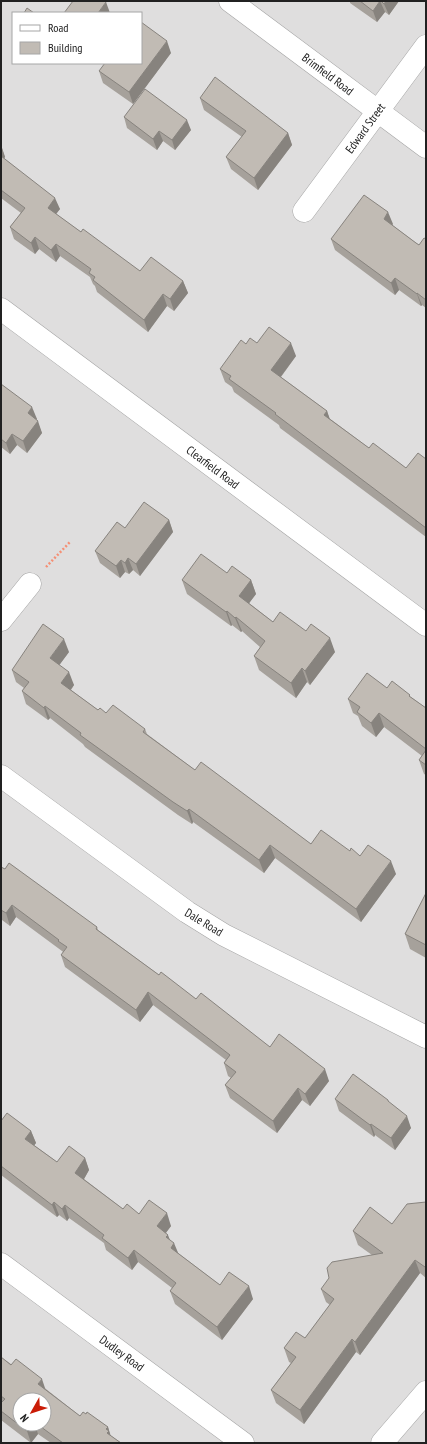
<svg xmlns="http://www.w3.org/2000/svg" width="427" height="1444" font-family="'PT Sans Narrow',sans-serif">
<rect width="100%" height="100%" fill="#f1efe8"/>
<path fill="#dfdede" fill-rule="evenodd" d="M1,1H426V1443H1ZM13,13H141V63H13ZM20,1400H44V1424H20Z"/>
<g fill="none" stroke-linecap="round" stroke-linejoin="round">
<defs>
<g id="minor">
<polyline points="230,1 426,147"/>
<polyline points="304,211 426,46"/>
<polyline points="1,309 426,625"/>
<polyline points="1,620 30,584"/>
<polyline points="1,776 187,912 224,935 426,1037"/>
<polyline points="1,1264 243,1443"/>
<polyline points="382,1443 426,1392"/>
</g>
</defs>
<use href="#minor" stroke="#a5a5a5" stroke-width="23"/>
<polyline stroke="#f58f74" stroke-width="2.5" stroke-dasharray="2 2" stroke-linecap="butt" points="46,567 70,542"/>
<use href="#minor" stroke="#fff" stroke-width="22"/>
</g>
<g fill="#a6a19b" fill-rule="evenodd">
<polygon points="350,1 399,1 389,15 385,12 377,22 350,3"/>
<polygon points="171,53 133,104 103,83 99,71"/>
<polygon points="200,98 288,133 292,145 258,190 231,169 226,157 242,137 204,110"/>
<polygon points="124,117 191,130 175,150 163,141 157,150 127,128"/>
<polygon points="1,145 5,157 4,158 60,209 56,214 81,232 140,271 183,281 188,293 174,311 167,306 148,332 97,292 95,286 93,284 90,277 60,256 56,262 39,249 35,254 14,239 10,227 21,213 1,198"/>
<polygon points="393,224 392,225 419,245 426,239 426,308 422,305 421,306 399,290 395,295 335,250 331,239"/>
<polygon points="257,343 296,356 281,377 327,411 329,418 369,448 406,468 426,459 426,537 280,428 279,425 234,392 232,387 225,382 220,369 246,344"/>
<polygon points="1,384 37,419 36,419 42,433 27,453 17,445 10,454 1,447"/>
<polygon points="169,520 173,532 140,576 133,570 129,574 125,572 120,578 100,563 95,551 125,528"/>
<polygon points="227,573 251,580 256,594 249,603 273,622 335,652 310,685 307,682 296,698 259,670 254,656 260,647 242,631 241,632 232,625 231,626 187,594 182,580"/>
<polygon points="69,652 59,665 74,685 71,690 98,710 145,729 147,734 195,770 311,844 350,851 396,874 361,922 275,858 264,873 193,822 192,824 178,815 85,747 83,744 50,718 48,720 26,704 22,691 24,688 16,682 12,670"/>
<polygon points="387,688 411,697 426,708 426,775 424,774 419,760 422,756 384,727 376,737 362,726 358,716 353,713 348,699"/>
<polygon points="1,867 97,927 98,930 159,975 270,1047 329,1081 310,1106 302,1100 277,1133 230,1098 225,1085 231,1078 228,1076 224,1063 226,1060 153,1005 140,1022 65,967 61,955 63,952 62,951 16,917 10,926 2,920 1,920"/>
<polygon points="426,893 426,958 410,949 405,934"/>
<polygon points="335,1099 388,1100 389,1103 411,1128 395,1150 375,1135 374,1137 339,1111"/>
<polygon points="1,1121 31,1131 36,1143 34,1145 57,1162 85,1158 89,1170 84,1179 123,1209 139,1214 171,1226 166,1233 178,1253 220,1285 253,1299 222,1340 175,1304 170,1291 172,1288 138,1262 132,1270 106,1250 104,1243 69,1218 67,1221 59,1215 57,1217 1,1175"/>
<polygon points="426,1202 426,1278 420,1273 360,1355 356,1352 304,1424 276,1403 271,1390 291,1363 289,1362 284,1348 305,1338 330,1305 326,1302 321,1289 372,1255 358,1245 353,1231 392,1224"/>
<path d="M1,1357L46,1389L80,1416L86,1414L108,1427L110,1435L121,1443H51L38,1434L31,1443L1,1420ZM44,1400V1424H20Z"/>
</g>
<g fill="#87837e">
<polygon points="380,1 385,12 377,22 373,11"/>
<polygon points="386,1 399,1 389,15 384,4"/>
<polygon points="106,2 110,13 98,13"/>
<polygon points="167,41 171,53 133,104 129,92"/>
<polygon points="187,120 191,130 175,150 172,140"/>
<polygon points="159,131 163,141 157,150 153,139"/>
<polygon points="288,133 292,145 258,190 254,178"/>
<polygon points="1,145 5,157 1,163"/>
<polygon points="55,198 60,209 52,219 48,208"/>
<polygon points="388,212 393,224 388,231 384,219"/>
<polygon points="35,237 39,249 35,254 31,243"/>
<polygon points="56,244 60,256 56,262 51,250"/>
<polygon points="395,278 399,290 395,295 391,283"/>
<polygon points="183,281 188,293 174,311 170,299"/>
<polygon points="417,293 422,305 421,306 417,294"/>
<polygon points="163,294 167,306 148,332 144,320"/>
<polygon points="291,343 296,356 276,383 271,370"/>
<polygon points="32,407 37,419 32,425 28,413"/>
<polygon points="327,411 332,425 324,415"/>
<polygon points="38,421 42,433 27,453 23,441"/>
<polygon points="12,434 17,445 10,454 6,443"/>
<polygon points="169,520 173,532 140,576 136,564"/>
<polygon points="128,558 133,570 129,574 125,563"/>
<polygon points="121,560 125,572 120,578 116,566"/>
<polygon points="251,580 256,594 244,610 239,596"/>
<polygon points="227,611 232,625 231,626 226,612"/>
<polygon points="236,617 242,631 241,632 235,618"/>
<polygon points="330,638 335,652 310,685 305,671"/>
<polygon points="64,639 69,652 55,671 50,658"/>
<polygon points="302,668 307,682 296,698 291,683"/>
<polygon points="69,672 74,685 66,696 61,683"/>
<polygon points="45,706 50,718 48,720 44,708"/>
<polygon points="379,713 384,727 376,737 371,723"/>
<polygon points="189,809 193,822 192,824 187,811"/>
<polygon points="270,845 275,858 264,873 259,860"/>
<polygon points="391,861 396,874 361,922 356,909"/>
<polygon points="12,905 16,917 10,926 6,913"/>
<polygon points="148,992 153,1005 140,1022 136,1010"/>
<polygon points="325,1069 329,1081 310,1106 305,1094"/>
<polygon points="298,1088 302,1100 277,1133 273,1121"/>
<polygon points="407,1116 411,1128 395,1150 391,1138"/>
<polygon points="371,1124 375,1135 374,1137 370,1125"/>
<polygon points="31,1131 36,1143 30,1151 25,1139"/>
<polygon points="85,1158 89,1170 80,1186 75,1173"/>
<polygon points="54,1202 59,1215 57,1217 52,1205"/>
<polygon points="65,1205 69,1218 67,1221 62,1209"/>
<polygon points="167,1213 171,1226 161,1239 157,1226"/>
<polygon points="168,1235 172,1246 174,1243 179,1255 175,1260 166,1237"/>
<polygon points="134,1250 138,1262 132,1270 128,1258"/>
<polygon points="415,1260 420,1273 360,1355 355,1342"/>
<polygon points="249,1286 253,1299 222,1340 217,1327"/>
<polygon points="352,1339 356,1352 304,1424 300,1410"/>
<polygon points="42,1379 46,1391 38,1384"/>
<polygon points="32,1424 35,1424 38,1434 31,1443 27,1431"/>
<polygon points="108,1427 113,1443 111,1443 106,1429"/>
</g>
<g fill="#c1bbb4" stroke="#87837e">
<polygon points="73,1 105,1 106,2 98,13 64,13"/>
<polygon points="360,1 380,1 373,11"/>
<polygon points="381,1 386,1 384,4"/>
<polygon points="27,8 34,13 24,13"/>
<polygon points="141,22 167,41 129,92 99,71 105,63 141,63"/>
<polygon points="215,77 288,133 254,178 226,157 246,131 200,98"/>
<polygon points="145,89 187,120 172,140 159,131 153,139 124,117"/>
<polygon points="1,156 55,198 48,208 81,232 83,229 140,271 151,257 183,281 170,299 163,294 144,320 93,280 95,277 89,273 91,269 56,244 51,250 35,237 31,243 10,227 25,208 1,190"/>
<polygon points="364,195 388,212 384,219 416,243 419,245 424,238 426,239 426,300 417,293 417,294 395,278 391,283 331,239"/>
<polygon points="269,327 291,343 271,370 327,411 324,415 369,448 373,443 406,468 418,453 426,459 426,528 409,515 275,414 276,413 229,379 231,376 220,369 241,340 246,344 250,338 257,343"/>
<polygon points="1,384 32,407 28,413 38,421 23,441 12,434 6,443 1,439"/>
<polygon points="144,502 169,520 136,564 128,558 125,563 121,560 116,566 95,551 117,522 125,528"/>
<polygon points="201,554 227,573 232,566 251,580 239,596 273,622 280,612 306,631 311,624 330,638 305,671 302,668 291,683 254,656 265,641 236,617 235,618 227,611 226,612 182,580"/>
<polygon points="43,624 64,639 50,658 69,672 61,683 98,710 100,708 106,713 113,705 145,729 143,732 195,770 201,762 311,844 321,830 350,851 351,848 360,856 368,845 391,861 356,909 270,845 259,860 189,809 187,811 173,802 80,735 81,733 45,706 44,708 22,691 29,682 12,670"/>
<polygon points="367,673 387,688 392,681 410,695 409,696 426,708 426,749 379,713 371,723 357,712 360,707 348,699"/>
<polygon points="426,750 426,765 419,760"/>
<polygon points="9,863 97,927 96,929 159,975 161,972 196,999 201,993 270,1047 279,1034 325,1069 305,1094 298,1088 273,1121 225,1085 236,1072 224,1063 230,1055 148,992 136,1010 61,955 67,947 58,941 59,940 12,905 6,913 1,910 1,867 5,869"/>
<polygon points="426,893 426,945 405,934"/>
<polygon points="353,1074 388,1100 388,1101 407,1116 391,1138 371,1124 370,1125 335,1099"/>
<polygon points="7,1113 31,1131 25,1139 57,1162 69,1146 85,1158 75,1173 123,1209 127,1204 139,1214 149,1200 167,1213 157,1226 168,1235 166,1237 174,1243 171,1248 220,1285 229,1272 249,1286 217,1327 170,1291 176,1283 134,1250 128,1258 102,1238 104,1235 65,1205 62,1209 54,1202 52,1205 1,1166 1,1121"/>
<polygon points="426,1202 426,1266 425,1267 415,1260 355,1342 352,1339 300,1410 271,1390 296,1357 284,1348 296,1332 305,1338 334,1299 321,1289 329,1278 327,1268 332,1262 383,1253 353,1231 370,1207 392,1224 407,1204"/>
<polygon points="1,1357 11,1365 16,1359 42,1379 38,1384 80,1416 83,1412 86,1414 87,1412 108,1427 106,1429 109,1431 107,1433 121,1443 63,1443 37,1424 44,1424 44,1400 20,1400 20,1424 32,1424 27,1431 1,1411 1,1403 5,1399 1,1396"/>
</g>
<g text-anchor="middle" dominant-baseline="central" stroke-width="4" stroke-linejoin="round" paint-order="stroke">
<g font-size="12" fill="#212121" stroke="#fff">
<text transform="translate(328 74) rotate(37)">Brimfield Road</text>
<text transform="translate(365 128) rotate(-54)">Edward Street</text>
<text transform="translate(213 467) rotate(37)">Clearfield Road</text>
<text transform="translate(204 922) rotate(31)">Dale Road</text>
<text transform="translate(122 1353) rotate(36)">Dudley Road</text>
</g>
</g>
<rect width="427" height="1444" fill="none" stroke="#212121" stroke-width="4"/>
<rect x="12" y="12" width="130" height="52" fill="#ffffff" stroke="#a6a6a6"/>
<rect x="20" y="25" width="20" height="6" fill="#ffffff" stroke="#a6a6a6"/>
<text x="48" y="32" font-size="12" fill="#212121">Road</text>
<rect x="20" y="42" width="20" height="12" fill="#c1bbb4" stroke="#a6a6a6"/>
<text x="48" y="52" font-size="12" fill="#212121">Building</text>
<g transform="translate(32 1412) rotate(231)"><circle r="19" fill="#ffffff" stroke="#a6a6a6"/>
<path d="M0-3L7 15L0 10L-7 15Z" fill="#ca1c07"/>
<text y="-6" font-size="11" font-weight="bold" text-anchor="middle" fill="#212121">N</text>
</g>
</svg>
